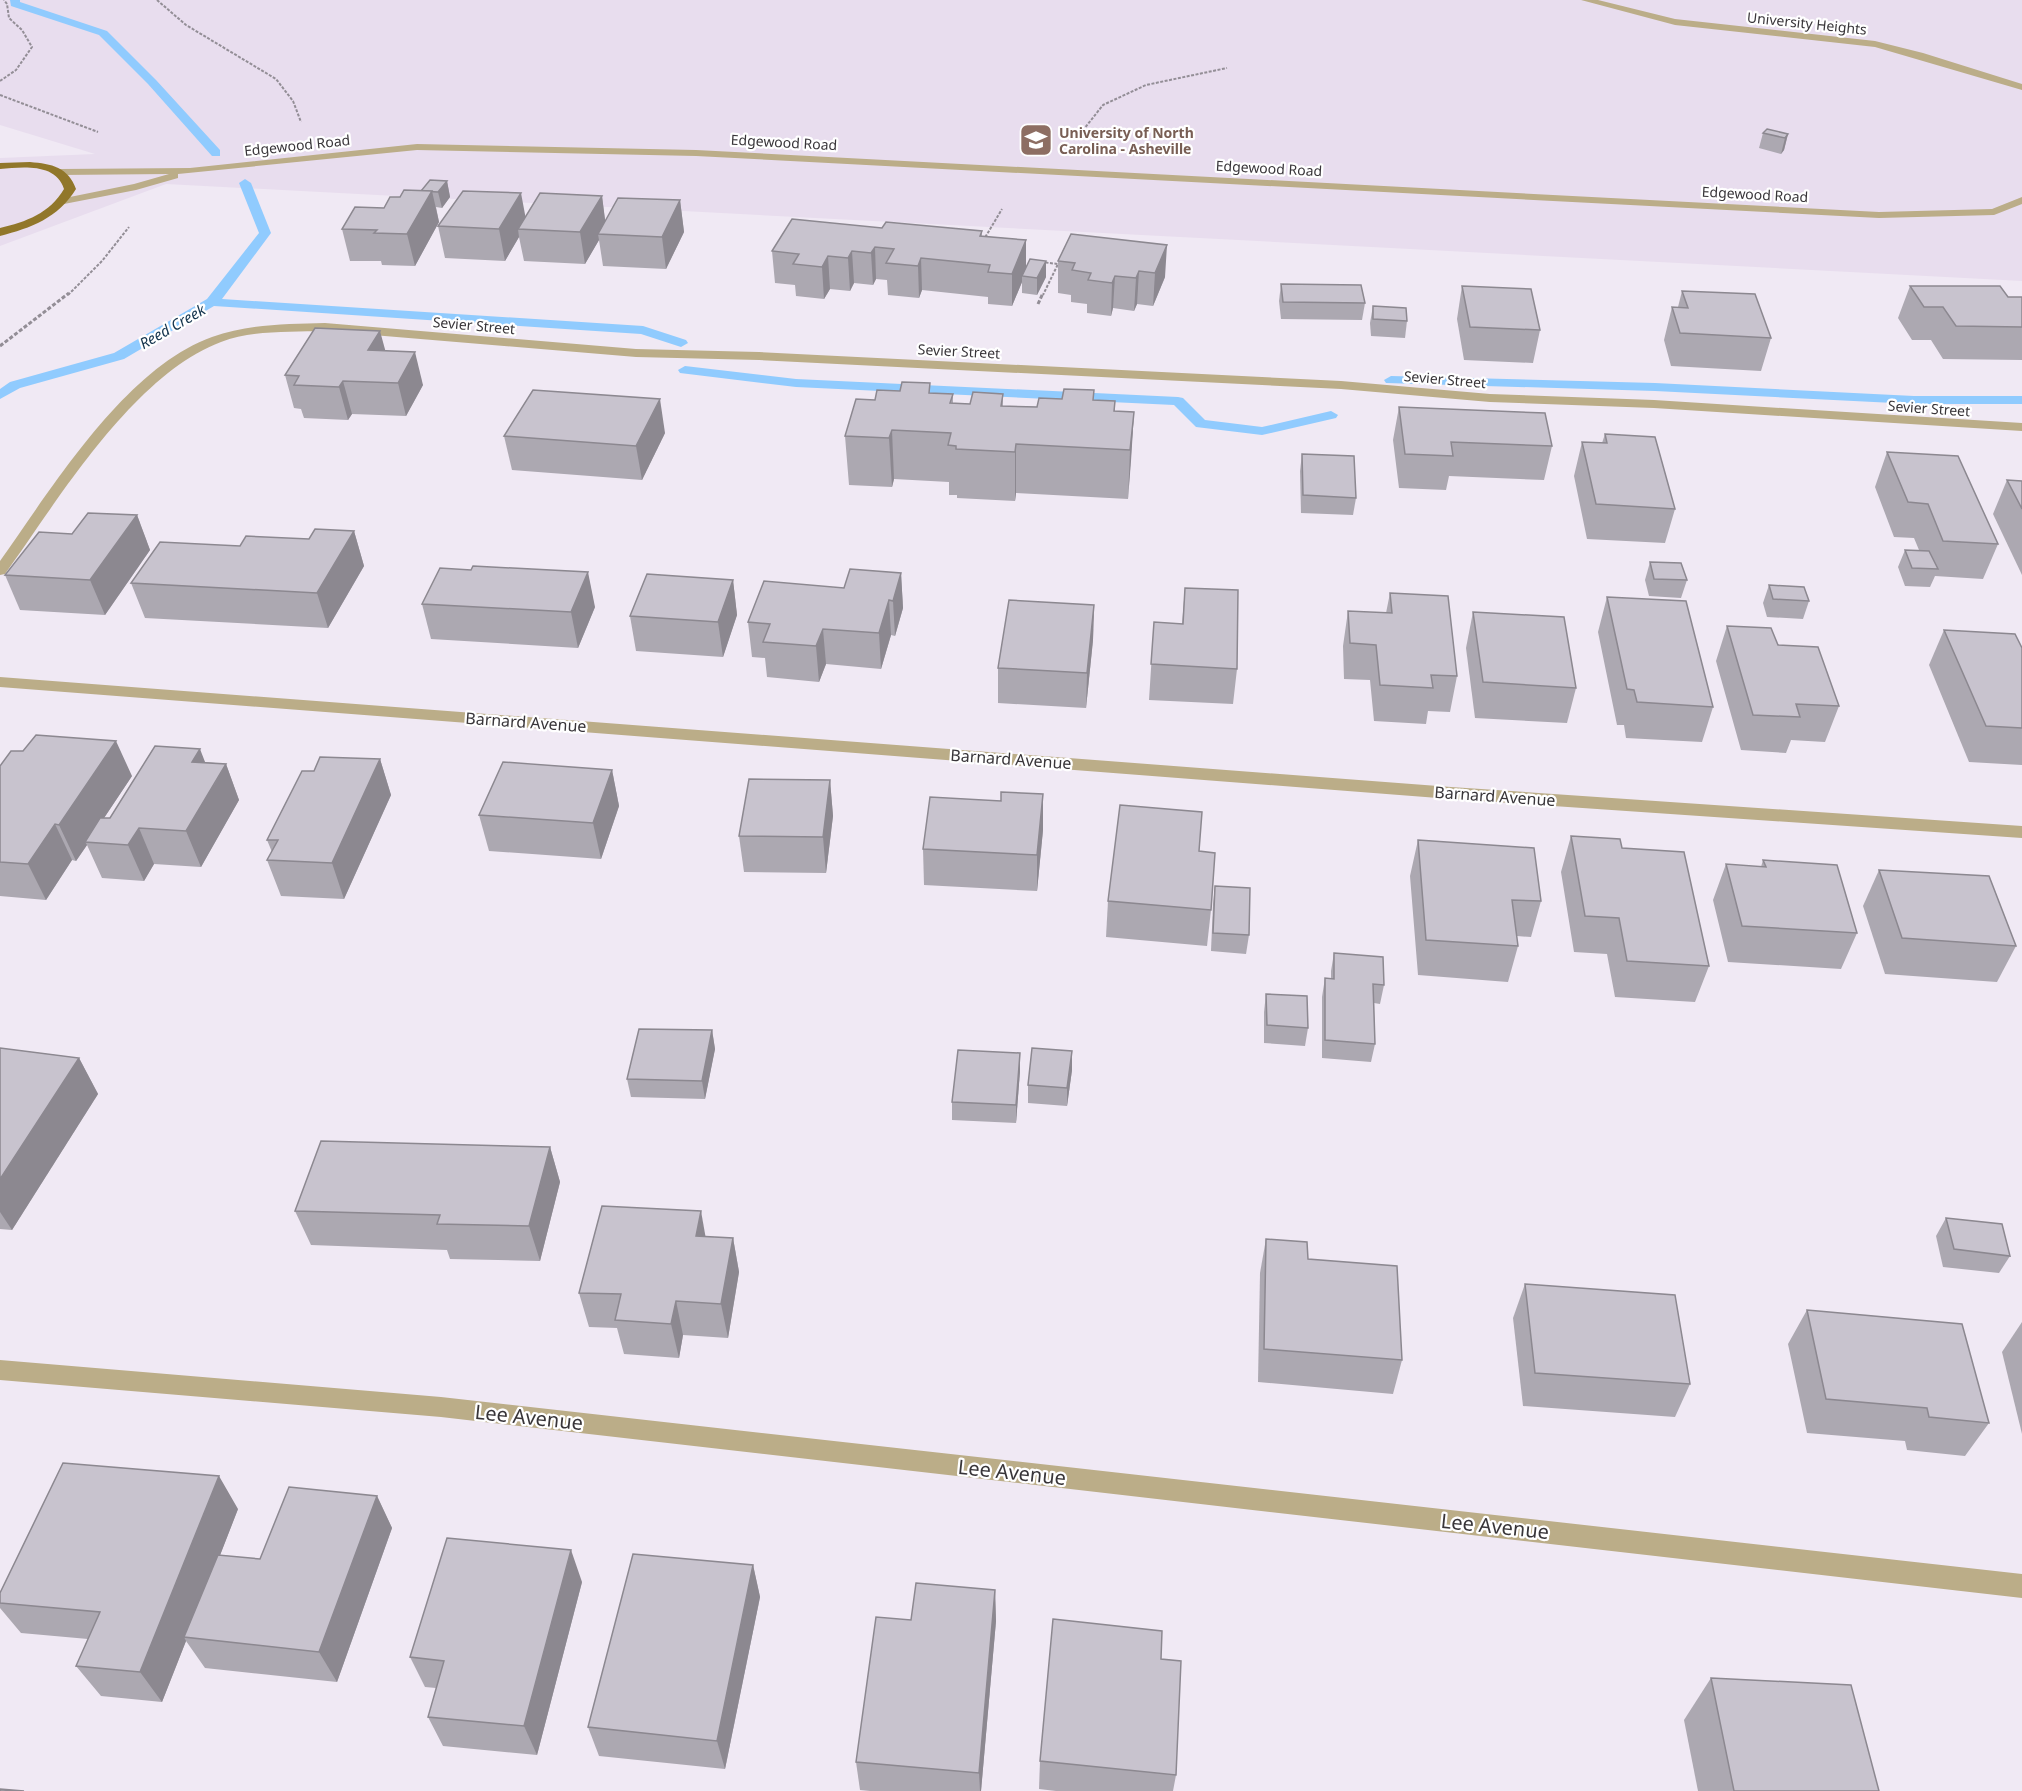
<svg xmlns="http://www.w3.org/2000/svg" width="2022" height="1791" font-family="'Noto Sans',sans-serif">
<rect width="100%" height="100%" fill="#f0e9f4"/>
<polygon fill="#e8ddee" points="0,0 2022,0 2022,281 166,184 0,246 0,158 95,154 0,125"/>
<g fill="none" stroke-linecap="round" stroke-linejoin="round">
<g fill="#90cbfe" fill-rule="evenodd">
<polygon points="10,0 20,0 20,2 107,31 156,80 220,150 220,156 212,156 148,84 99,35 11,6"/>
<polygon points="245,179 251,183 271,233 222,299 643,326 686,340 688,343 681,347 641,334 214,306 124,359 20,388 0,399 0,389 10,382 114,353 207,299 259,233 239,183"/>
<polygon points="685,366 796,379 1178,397 1183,398 1205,420 1262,427 1331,411 1338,415 1336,418 1262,435 1196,427 1174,405 796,387 680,373 678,370"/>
<polygon points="1391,376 1655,383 1914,396 2022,396 2022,404 1914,404 1655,391 1386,383 1384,380"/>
</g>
<g stroke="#938e96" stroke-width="2" stroke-dasharray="3 1.5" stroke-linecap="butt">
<polyline points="157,0 186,25 276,79 293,101 301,122"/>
<polyline points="0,81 16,70 32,47 22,30 9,18 7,4 4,0"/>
<polyline points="0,95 98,132"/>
<polyline points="1080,134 1103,105 1146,85 1227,68"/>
<polyline points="983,241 1002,209"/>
<polyline points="1041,262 1058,264 1043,295"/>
<polyline points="68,295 102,261 129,227"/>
</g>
<g stroke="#938e96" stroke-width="3" stroke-dasharray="4 2" stroke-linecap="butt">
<polyline points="1038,304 1043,293"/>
<polyline points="0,346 69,293"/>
</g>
<g fill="#bbad88" fill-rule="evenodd">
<polygon points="1581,0 1598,0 1675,19 1875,41 1923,53 2022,84 2022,90 1875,47 1675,25"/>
<polygon points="417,144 696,150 1879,212 1992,209 2022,197 2022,204 1994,215 1879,218 696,156 417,150 178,174 178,178 136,190 64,204 58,201 60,199 134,184 169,174 60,175 54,172 60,169 190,168"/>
<path d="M325,323L636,349L759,352L1341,381L1490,394L1654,400L2022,423V431L1654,408L1490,402L1341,389L759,360L636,357L325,331C291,332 253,330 221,342C133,375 58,500 5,574L0,575V561C52,488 125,368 212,337C248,324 287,324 325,323Z"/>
<polygon points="0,677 1451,787 2022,826 2022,838 1451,799 0,687"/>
<polygon points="0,1360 441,1397 2022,1574 2022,1598 441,1417 0,1380"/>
</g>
<path fill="#91772a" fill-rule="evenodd" d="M30,162C52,164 68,167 76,189C58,218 31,228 0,236V228C26,222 50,213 64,189C56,163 23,167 0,169V163Z"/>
</g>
<g fill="#aca8b1">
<polygon points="1763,133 1788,134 1784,150 1781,154 1759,148"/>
<polygon points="447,181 450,197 442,208 436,207 439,222 415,266 382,265 381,261 350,261 342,229 384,208 400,197"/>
<polygon points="602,196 605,221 680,200 684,232 666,269 603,266 599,240 585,264 524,261 519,237 505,261 445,258 438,226 525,217"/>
<polygon points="882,228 982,231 982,236 1026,240 1026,268 1046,261 1046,277 1037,295 1022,293 1022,282 1012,306 988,304 988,297 922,290 919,298 888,295 887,280 876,279 873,285 854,283 850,291 830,289 824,299 796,296 795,285 775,283 772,251"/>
<polygon points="1071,234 1165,277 1153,306 1137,304 1134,311 1113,308 1111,316 1087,313 1087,304 1071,302 1071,295 1058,293 1058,261"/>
<polygon points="1281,284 1365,303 1362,320 1281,319 1279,301"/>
<polygon points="1462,286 1540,330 1533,363 1464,360 1457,319"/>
<polygon points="1910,286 2008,297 2022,297 2022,360 1943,359 1931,340 1912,340 1898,318"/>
<polygon points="1682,291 1771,338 1761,371 1671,366 1664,340 1672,307 1678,307"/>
<polygon points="1373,306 1407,321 1405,338 1371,336 1370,323"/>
<polygon points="385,351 423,385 406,416 352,414 348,420 304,418 301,409 294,408 285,375"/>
<polygon points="930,393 953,394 953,403 970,404 1003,394 1003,406 1037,407 1093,400 1115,401 1115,411 1134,412 1128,499 1016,493 1015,501 957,498 957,495 949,495 949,482 894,479 892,487 849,485 845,436 875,400"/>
<polygon points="1399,407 1552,446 1544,480 1449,476 1446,490 1399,488 1393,440"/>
<polygon points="665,433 642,480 512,470 504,436"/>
<polygon points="1605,434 1675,509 1665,543 1587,539 1574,476 1582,442 1602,443"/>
<polygon points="1887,452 1998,544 1983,579 1935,576 1930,587 1905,586 1898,567 1905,550 1919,550 1914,538 1894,537 1875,487"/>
<polygon points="1302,454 1356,498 1353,515 1301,513 1300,471"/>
<polygon points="2007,480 2022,481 2022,575 1993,514"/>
<polygon points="137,515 150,550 105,615 20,610 5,575 72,534"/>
<polygon points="354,531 364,566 328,628 145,618 131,583 240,546 309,539"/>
<polygon points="1650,562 1687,580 1681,598 1649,596 1645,580"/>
<polygon points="471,570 595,607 578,648 431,639 422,604"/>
<polygon points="901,573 903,608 895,636 891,635 881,669 826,664 819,682 767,677 765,658 752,657 748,622 844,588"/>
<polygon points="733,580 737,615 723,657 636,651 630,616"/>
<polygon points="1769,585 1809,601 1803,619 1767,617 1763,603"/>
<polygon points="1185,588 1237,669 1233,704 1149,700 1154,622 1182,624"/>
<polygon points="1390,593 1457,676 1450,712 1428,711 1426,724 1374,721 1370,680 1344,679 1343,646 1348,611 1386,613"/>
<polygon points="1607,597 1713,707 1702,742 1626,738 1624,725 1617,725 1598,632"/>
<polygon points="1094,605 1093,640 1086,708 998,703 998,668"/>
<polygon points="1473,612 1576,688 1567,723 1475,718 1466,648"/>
<polygon points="1727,626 1778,645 1839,706 1825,742 1791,740 1786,753 1741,750 1716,661"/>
<polygon points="1944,630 2022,648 2022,765 1969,762 1929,665"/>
<polygon points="380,759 391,795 344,899 281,896 267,860 272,852 267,840 314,771"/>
<polygon points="205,762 226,764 239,800 201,867 154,864 144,881 102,878 87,845 76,861 72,860 46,900 0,896 0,766 132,776 104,818 110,818"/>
<polygon points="612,770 619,806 601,859 489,851 479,815"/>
<polygon points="830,780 833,816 826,873 744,872 739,836"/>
<polygon points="1001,801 1043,830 1037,891 924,885 923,849"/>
<polygon points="1571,836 1622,848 1709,966 1695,1002 1615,997 1607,954 1574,952 1561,872"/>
<polygon points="1418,840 1541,901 1531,937 1517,936 1518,946 1508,982 1418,975 1410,876"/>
<polygon points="1199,851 1211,910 1207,946 1106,937 1108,901"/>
<polygon points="1763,860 1857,933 1841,969 1728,962 1713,900 1726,864 1761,867"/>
<polygon points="1879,870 2016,946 1997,982 1885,974 1863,906"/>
<polygon points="1215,886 1249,935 1246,954 1211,951 1213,904"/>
<polygon points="1334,953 1384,985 1380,1004 1374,1003 1375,1044 1371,1062 1322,1058 1322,997 1325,978 1331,979 1331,971"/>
<polygon points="1266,994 1308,1028 1305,1046 1264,1043 1264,1012"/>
<polygon points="712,1030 715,1049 705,1099 631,1097 627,1079"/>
<polygon points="0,1048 79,1058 98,1094 12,1230 0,1229"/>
<polygon points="1020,1053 1020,1071 1016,1123 952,1120 952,1102"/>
<polygon points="1072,1070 1067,1106 1028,1103 1028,1085"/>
<polygon points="550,1147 560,1182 540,1261 450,1259 447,1250 311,1245 295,1211"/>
<polygon points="1946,1218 2010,1256 1999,1273 1943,1267 1936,1236"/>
<polygon points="706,1237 733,1238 739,1272 728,1338 683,1335 679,1358 624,1354 617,1328 589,1327 579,1293"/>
<polygon points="1266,1239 1308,1259 1402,1360 1393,1394 1258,1382 1260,1273"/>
<polygon points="1525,1284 1690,1384 1675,1417 1523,1406 1513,1318"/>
<polygon points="1807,1310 1989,1423 1965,1456 1907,1450 1905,1441 1807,1433 1788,1344"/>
<polygon points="2022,1322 2022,1434 2002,1352"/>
<polygon points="377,1496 392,1528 337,1682 205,1668 186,1641 162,1702 101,1696 76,1666 88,1639 21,1633 0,1608 0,1593 238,1509 220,1555 260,1559"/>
<polygon points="753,1565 760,1597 725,1769 599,1756 588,1727"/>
<polygon points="582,1582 537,1755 443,1746 428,1717 436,1688 425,1687 410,1657"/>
<polygon points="995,1590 996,1621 981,1791 870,1791 860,1790 856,1762 911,1620"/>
<polygon points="1161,1659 1176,1775 1173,1791 1056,1791 1039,1789 1040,1761"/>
<polygon points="1711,1678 1879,1791 1698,1791 1684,1720"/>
</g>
<g fill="#8c8890">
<polygon points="1788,134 1784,150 1781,154 1785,138"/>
<polygon points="447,181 450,197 442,208 438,192"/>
<polygon points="432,191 439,222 415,266 407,234"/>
<polygon points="521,193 527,225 518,229 519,237 505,261 499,229"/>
<polygon points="602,196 606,227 598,234 599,240 585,264 580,232"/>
<polygon points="680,200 684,232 666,269 662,237"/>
<polygon points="1026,240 1026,272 1022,276 1022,282 1012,306 1012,274"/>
<polygon points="1167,245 1165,277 1153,306 1155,273"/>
<polygon points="875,247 876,279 873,285 871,253"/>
<polygon points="852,251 854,283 850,291 848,258"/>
<polygon points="828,256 830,289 824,299 822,267"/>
<polygon points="921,258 922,290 919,298 918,266"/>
<polygon points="1046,261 1046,277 1037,295 1037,278"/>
<polygon points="1139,271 1137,304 1134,311 1136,278"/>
<polygon points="1115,276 1113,308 1111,316 1112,283"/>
<polygon points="380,331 389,364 368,350"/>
<polygon points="415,352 423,385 406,416 398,383"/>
<polygon points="343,381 352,414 348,420 339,387"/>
<polygon points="660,399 665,433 642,480 636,446"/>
<polygon points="1134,412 1131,461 1128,499 1130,450"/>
<polygon points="892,430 894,479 892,487 889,438"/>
<polygon points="1016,444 1016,493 1015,501 1015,452"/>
<polygon points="137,515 150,550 105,615 90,580"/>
<polygon points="354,531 364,566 328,628 317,593"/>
<polygon points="588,572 595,607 578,648 571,612"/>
<polygon points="901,573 903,608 895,636 893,601"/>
<polygon points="733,580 737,615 723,657 718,622"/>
<polygon points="889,600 891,635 881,669 879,633"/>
<polygon points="1094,605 1093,640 1086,708 1087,673"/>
<polygon points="823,629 826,664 819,682 816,646"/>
<polygon points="116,741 132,776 88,842 85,842 87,845 76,861 59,825"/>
<polygon points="200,749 214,785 226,764 239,800 201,867 186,831 192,762"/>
<polygon points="380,759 391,795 344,899 332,863"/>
<polygon points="612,770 619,806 601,859 593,823"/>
<polygon points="830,780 833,816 826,873 823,837"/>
<polygon points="1043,794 1043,830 1037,891 1037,855"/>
<polygon points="55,824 72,860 46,900 28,864"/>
<polygon points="139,828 154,864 144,881 128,845"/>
<polygon points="712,1030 715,1049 705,1099 702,1081"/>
<polygon points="1072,1051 1072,1070 1067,1106 1067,1088"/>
<polygon points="1020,1053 1020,1071 1016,1123 1016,1105"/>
<polygon points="79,1058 98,1094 12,1230 0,1212 0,1179"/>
<polygon points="550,1147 560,1182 540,1261 529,1226"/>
<polygon points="701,1211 707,1245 696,1236"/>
<polygon points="733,1238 739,1272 728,1338 721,1304"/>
<polygon points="676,1301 683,1335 679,1358 671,1324"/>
<polygon points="219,1476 238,1509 188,1638 184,1637 186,1641 162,1702 140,1672"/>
<polygon points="377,1496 392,1528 337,1682 319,1652"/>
<polygon points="571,1550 582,1582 537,1755 524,1726"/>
<polygon points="753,1565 760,1597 725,1769 717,1741"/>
<polygon points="995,1590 996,1621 981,1791 980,1791 979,1773"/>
</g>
<g fill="#c8c3ce" stroke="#8c8890" stroke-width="1.5">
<polygon points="1767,129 1788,134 1785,138 1763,133"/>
<polygon points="430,180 447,181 438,192 421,191"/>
<polygon points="404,190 432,191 407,234 374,233 377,230 342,229 355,207 384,208 390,197 400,197"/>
<polygon points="463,191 521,193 499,229 438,226"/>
<polygon points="540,193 602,196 580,232 518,229"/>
<polygon points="618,198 680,200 662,237 598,234"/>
<polygon points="792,219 882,228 886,222 982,231 980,236 1026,240 1012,274 988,272 990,265 921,258 918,266 886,263 894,249 875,247 871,253 852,251 848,258 828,256 822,267 793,264 799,254 772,251"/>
<polygon points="1071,234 1167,245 1155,273 1139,271 1136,278 1115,276 1112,283 1088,280 1091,273 1072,270 1075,263 1058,261"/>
<polygon points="1030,259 1046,261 1037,278 1022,276"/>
<polygon points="1281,284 1361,285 1365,303 1283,302"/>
<polygon points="1462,286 1531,289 1540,330 1470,327"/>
<polygon points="1910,286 2000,286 2008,297 2022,297 2022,327 1956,326 1943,307 1924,307"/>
<polygon points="1682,291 1755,294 1771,338 1680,333 1672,307 1688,308"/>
<polygon points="1373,306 1406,308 1407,321 1373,319"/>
<polygon points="315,328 380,331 368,350 415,352 398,383 343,381 339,387 294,385 299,376 285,375"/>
<polygon points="902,382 930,383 929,393 953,394 950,403 970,404 973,392 1003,394 1001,406 1037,407 1039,398 1062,399 1064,389 1094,390 1093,400 1115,401 1114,411 1134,412 1130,450 1016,444 1015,452 956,449 956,446 948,445 951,433 892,430 889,438 845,436 856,399 875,400 877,390 900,391"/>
<polygon points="533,390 660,399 636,446 504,436"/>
<polygon points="1399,407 1545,413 1552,446 1451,442 1453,456 1405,454"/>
<polygon points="1605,434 1655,437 1675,509 1596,504 1582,442 1607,443"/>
<polygon points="1887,452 1958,456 1998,544 1943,541 1928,504 1908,502"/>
<polygon points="1302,454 1354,456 1356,498 1303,495"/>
<polygon points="2007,480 2022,481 2022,509"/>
<polygon points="88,513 137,515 90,580 5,575 39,532 72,534"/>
<polygon points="315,529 354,531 317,593 131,583 160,542 240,546 246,536 309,539"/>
<polygon points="1905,550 1929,551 1938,569 1912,568"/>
<polygon points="1650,562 1681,563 1687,580 1654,579"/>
<polygon points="473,566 588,572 571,612 422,604 440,568 471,570"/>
<polygon points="850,569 901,573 893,601 889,600 879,633 823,629 816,646 763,642 770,624 748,622 764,581 844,588"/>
<polygon points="647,574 733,580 718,622 630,616"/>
<polygon points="1769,585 1804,587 1809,601 1773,599"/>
<polygon points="1185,588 1238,590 1237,669 1151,664 1154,622 1183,624"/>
<polygon points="1390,593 1448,596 1457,676 1431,675 1433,688 1380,685 1376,645 1350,643 1348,611 1392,613"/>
<polygon points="1607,597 1686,601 1713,707 1637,702 1634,690 1627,689"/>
<polygon points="1009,600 1094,605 1087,673 998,668"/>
<polygon points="1473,612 1564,617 1576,688 1483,682"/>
<polygon points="1727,626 1771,628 1778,645 1818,647 1839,706 1796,704 1800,717 1753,715"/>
<polygon points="1944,630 2015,634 2022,648 2022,728 1986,726"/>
<polygon points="36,735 116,741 59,825 55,824 28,864 0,862 0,766 11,751 23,751"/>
<polygon points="155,746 200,749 192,762 226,764 186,831 139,828 128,845 85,842 100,818 110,818"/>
<polygon points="320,757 380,759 332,863 267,860 278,840 267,840 302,771 314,771"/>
<polygon points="503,762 612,770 593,823 479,815"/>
<polygon points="749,779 830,780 823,837 739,836"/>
<polygon points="1001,792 1043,794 1037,855 923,849 930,797 1001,801"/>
<polygon points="1120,805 1202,812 1199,851 1215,853 1211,910 1108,901"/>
<polygon points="1571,836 1620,839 1622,848 1684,852 1709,966 1627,961 1619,918 1585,916"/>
<polygon points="1418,840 1534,848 1541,901 1512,900 1518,946 1426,940"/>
<polygon points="1763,860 1837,865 1857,933 1742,926 1726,864 1766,867"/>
<polygon points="1879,870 1989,876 2016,946 1902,938"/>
<polygon points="1215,886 1250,888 1249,935 1213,933"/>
<polygon points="1334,953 1383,957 1384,985 1373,984 1375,1044 1325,1040 1325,978 1334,979"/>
<polygon points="1266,994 1307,996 1308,1028 1267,1025"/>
<polygon points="639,1029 712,1030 702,1081 627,1079"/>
<polygon points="0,1048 79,1058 0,1179"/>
<polygon points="1032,1048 1072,1051 1067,1088 1028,1085"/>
<polygon points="958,1050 1020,1053 1016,1105 952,1102"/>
<polygon points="321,1141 550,1147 529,1226 437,1224 440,1215 295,1211"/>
<polygon points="602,1206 701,1211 696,1236 733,1238 721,1304 676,1301 671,1324 615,1320 621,1294 579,1293"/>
<polygon points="1946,1218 2002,1224 2010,1256 1954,1249"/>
<polygon points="1266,1239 1307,1242 1308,1259 1397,1266 1402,1360 1264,1349"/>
<polygon points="1525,1284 1675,1295 1690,1384 1535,1373"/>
<polygon points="1807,1310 1962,1324 1989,1423 1929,1417 1927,1408 1826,1399"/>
<polygon points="63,1463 219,1476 140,1672 76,1666 100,1612 0,1603 0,1593"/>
<polygon points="289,1487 377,1496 319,1652 184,1637 218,1555 260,1559"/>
<polygon points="447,1538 571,1550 524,1726 428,1717 444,1661 410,1657"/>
<polygon points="633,1554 753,1565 717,1741 588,1727"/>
<polygon points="916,1583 995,1590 979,1773 856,1762 876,1617 911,1620"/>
<polygon points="1053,1619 1162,1631 1161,1659 1181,1661 1176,1775 1040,1761"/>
<polygon points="1711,1678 1851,1685 1879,1791 1734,1791"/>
<polygon points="0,1789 24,1791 0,1791"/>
</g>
<defs>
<symbol id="university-square" viewBox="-11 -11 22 22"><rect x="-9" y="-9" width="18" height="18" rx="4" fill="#8d6e63" stroke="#fff"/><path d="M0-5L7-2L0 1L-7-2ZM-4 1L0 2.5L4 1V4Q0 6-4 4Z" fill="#fff"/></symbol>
</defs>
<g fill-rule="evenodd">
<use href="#university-square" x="1017" y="121" width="38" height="38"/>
</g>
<g text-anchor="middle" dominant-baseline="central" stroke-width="4.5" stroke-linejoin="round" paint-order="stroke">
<g font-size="14" fill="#383539" stroke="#fff">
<text transform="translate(1807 23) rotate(6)">University Heights</text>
<text transform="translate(784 142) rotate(3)">Edgewood Road</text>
<text transform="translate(297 145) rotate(-6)">Edgewood Road</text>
<text transform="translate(1269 168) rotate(3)">Edgewood Road</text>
<text transform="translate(1755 194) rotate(3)">Edgewood Road</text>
<text transform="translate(474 325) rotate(5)">Sevier Street</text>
<text transform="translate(959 351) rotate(3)">Sevier Street</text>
<text transform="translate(1445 379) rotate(5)">Sevier Street</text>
<text transform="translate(1929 408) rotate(4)">Sevier Street</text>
</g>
<g font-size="14" font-weight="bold" fill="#785e54" stroke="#fff" text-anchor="start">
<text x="1059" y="132">University of North<tspan x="1059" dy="16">Carolina - Asheville</tspan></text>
</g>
<g font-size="15" font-style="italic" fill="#14344d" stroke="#fff">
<text transform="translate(172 326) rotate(-30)">Reed Creek</text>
</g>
<g font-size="16" fill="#383539" stroke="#fff">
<text transform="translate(526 722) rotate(4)">Barnard Avenue</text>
<text transform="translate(1011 759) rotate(4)">Barnard Avenue</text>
<text transform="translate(1495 796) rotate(4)">Barnard Avenue</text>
</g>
<g font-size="20" fill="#383539" stroke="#fff">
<text transform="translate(529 1417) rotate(6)">Lee Avenue</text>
<text transform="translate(1012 1472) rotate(6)">Lee Avenue</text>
<text transform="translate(1495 1526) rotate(6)">Lee Avenue</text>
</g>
</g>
</svg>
